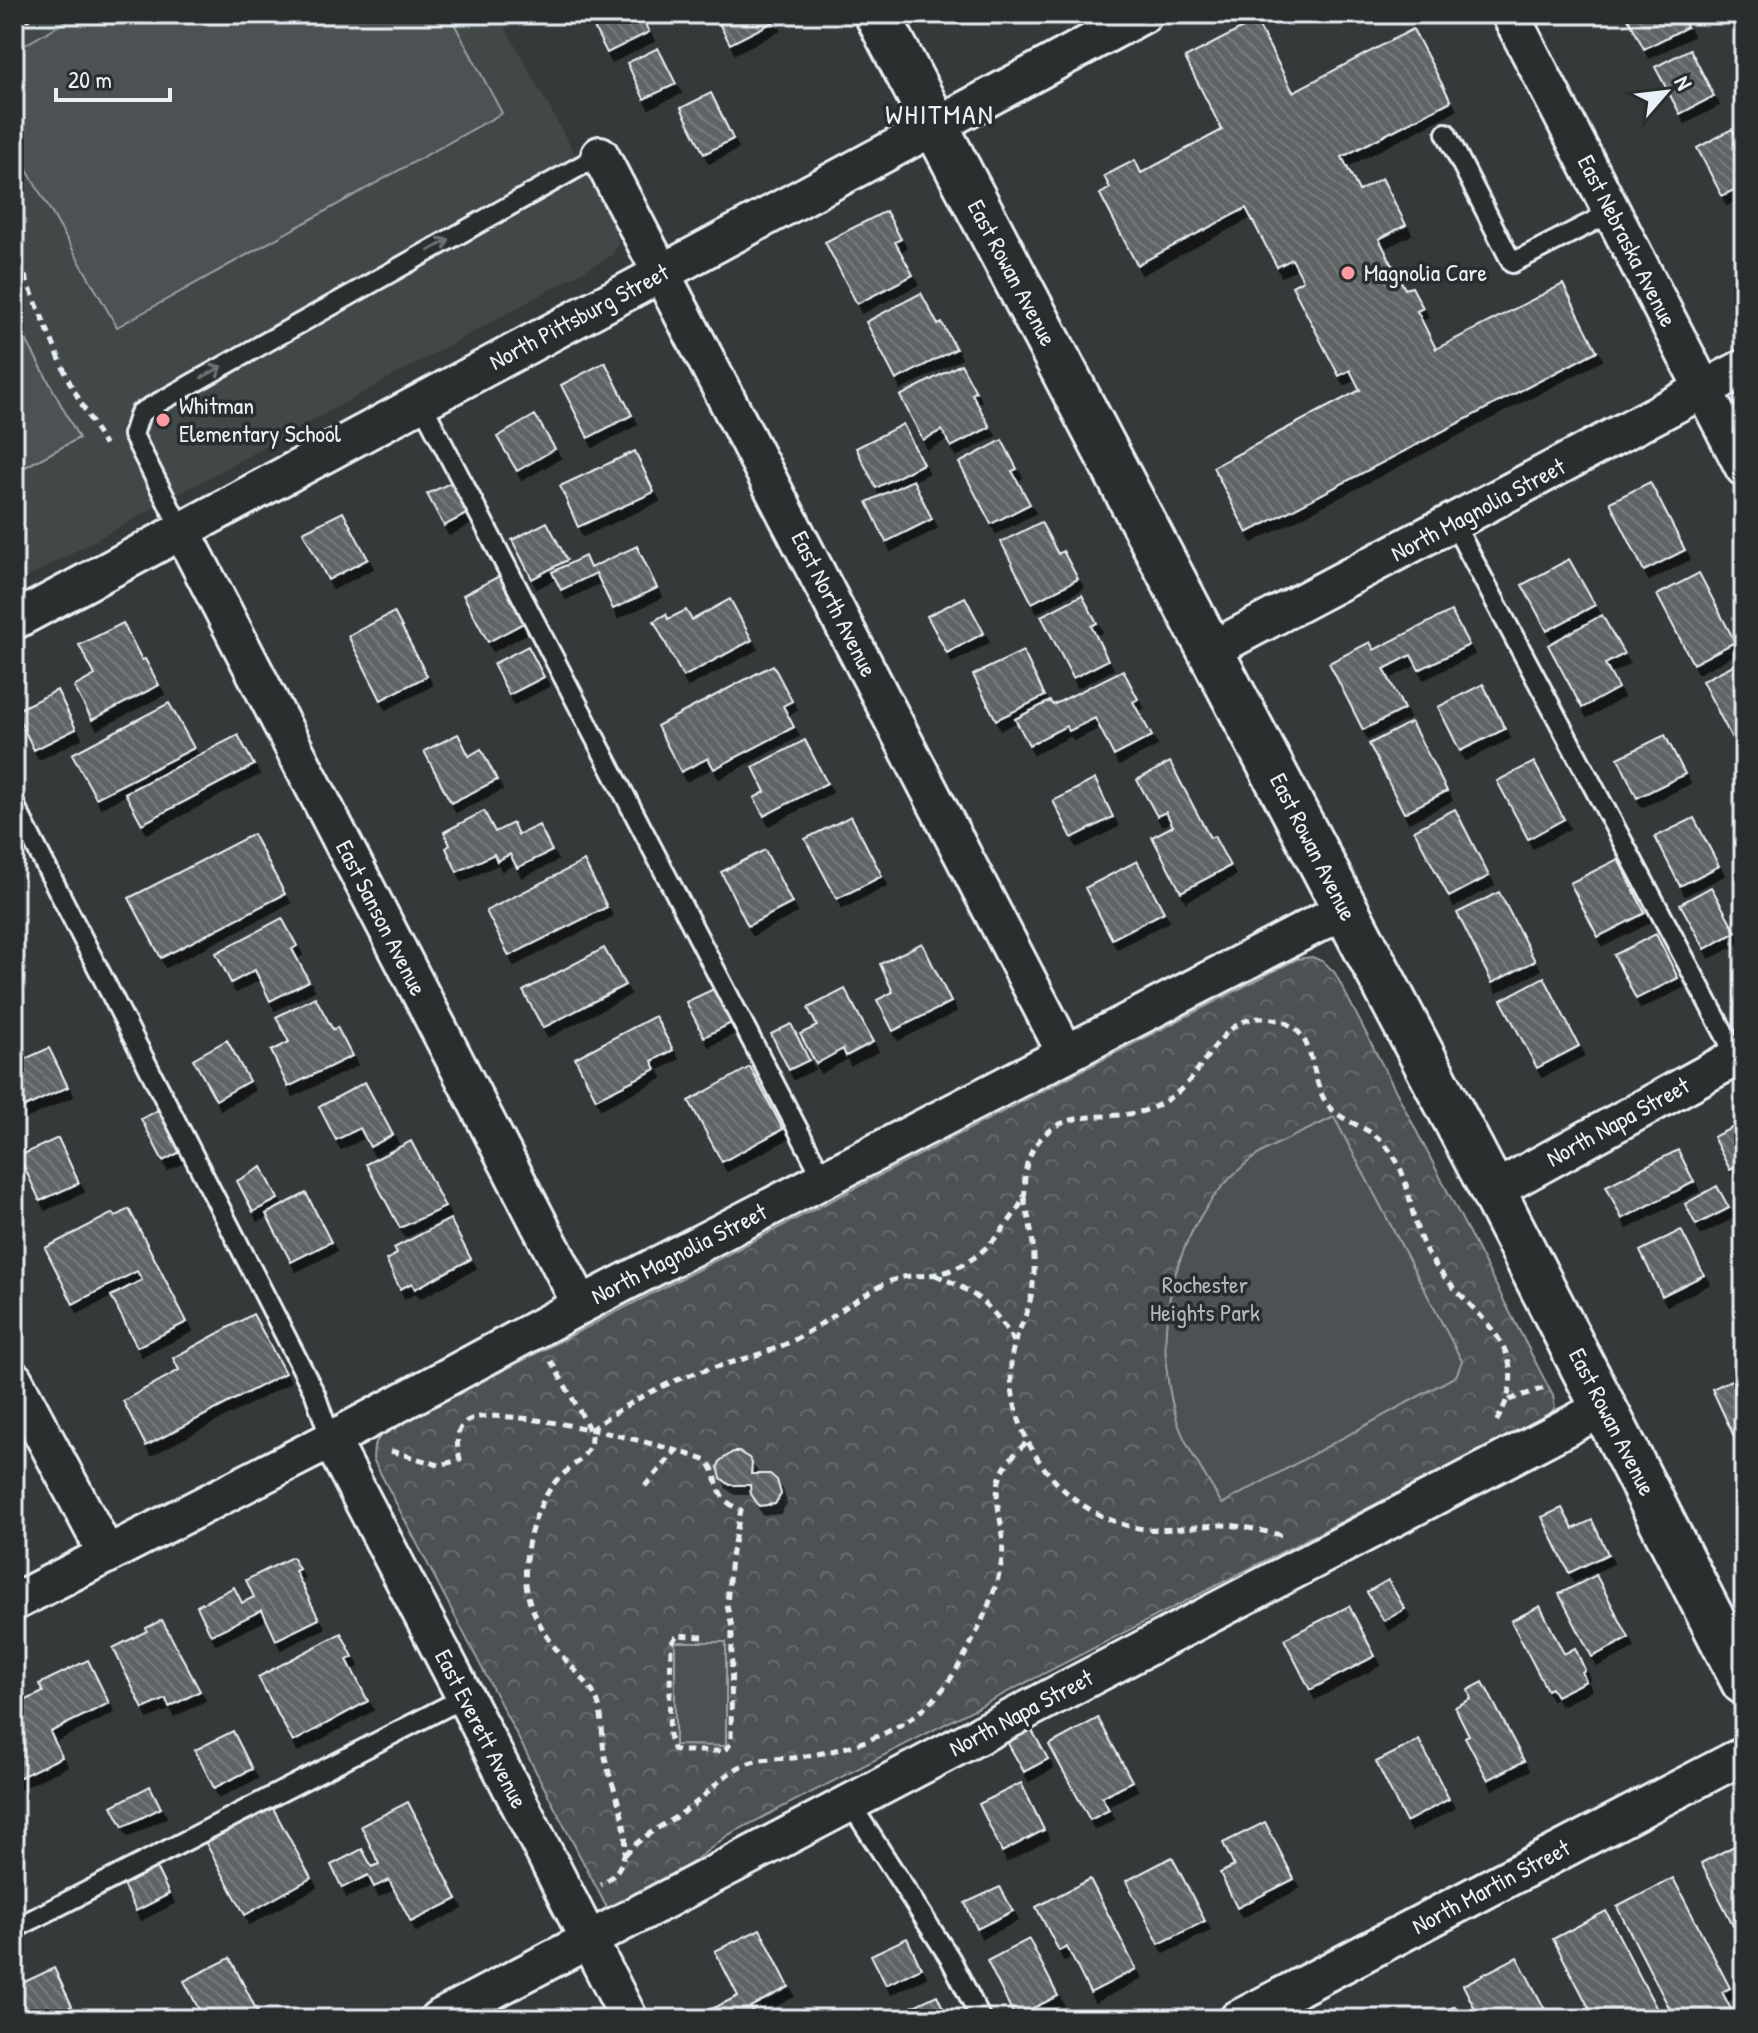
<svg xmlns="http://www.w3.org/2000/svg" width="1758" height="2033" viewBox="0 0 1758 2033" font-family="'Patrick Hand',sans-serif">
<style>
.built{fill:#424647}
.park{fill:url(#park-crowns);stroke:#9aa1a5;stroke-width:2}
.pitch{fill:#4d5152;stroke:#9aa1a5;stroke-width:2}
.building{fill:url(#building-back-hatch);stroke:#e8f1f8;stroke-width:2;filter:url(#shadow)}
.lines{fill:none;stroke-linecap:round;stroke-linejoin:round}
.lane-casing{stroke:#e8f1f8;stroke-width:24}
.street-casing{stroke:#e8f1f8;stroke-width:42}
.secondary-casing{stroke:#e8f1f8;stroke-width:50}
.path{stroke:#e8f1f8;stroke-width:5;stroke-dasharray:8 6;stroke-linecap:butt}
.lane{stroke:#2a2d2e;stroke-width:18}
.street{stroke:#2a2d2e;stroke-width:36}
.secondary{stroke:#2a2d2e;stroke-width:44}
.oneway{stroke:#6c7275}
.poi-dot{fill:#ff9aa2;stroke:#2a2d2e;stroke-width:3}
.labels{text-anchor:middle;stroke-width:7;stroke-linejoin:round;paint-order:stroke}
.street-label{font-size:24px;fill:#e8f1f8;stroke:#2a2d2e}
.poi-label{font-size:24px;fill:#e8f1f8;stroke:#2a2d2e;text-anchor:start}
.park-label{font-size:24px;fill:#b2b9be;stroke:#2a2d2e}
.quarter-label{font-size:28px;letter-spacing:2px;fill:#e8f1f8;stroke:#2a2d2e}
</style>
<defs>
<pattern id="park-crowns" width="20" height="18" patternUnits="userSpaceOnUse" patternTransform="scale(2)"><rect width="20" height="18" fill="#4d5152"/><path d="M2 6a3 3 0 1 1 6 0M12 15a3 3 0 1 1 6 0" fill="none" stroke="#676a6c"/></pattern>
<pattern id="building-back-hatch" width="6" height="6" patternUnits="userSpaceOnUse" patternTransform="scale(2)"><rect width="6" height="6" fill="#5f6365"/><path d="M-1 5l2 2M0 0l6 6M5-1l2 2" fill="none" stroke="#767a7c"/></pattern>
<filter id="shadow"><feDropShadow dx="5" dy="9" stdDeviation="0" flood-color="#0009"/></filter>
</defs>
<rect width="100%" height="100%" fill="#35393a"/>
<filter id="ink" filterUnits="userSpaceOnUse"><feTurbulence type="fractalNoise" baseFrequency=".0125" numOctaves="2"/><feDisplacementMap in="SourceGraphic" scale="16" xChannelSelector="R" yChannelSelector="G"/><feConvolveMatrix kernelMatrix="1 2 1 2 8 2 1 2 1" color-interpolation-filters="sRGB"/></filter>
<g filter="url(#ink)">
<path class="built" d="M14 14H498L616 229 618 243 616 249 611 256 14 585Z"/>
<path class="park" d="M1312 957 1324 962 1335 973 1553 1396 1555 1407 1550 1415 728 1835 668 1881 611 1910 606 1906 373 1459 374 1446 381 1434 1297 959Z"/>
<path class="pitch" d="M79 14H449L502 113 117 327 14 147V51Z
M14 317 79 438 14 473Z
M1334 1117 1462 1361 1456 1376 1222 1504C1207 1478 1184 1445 1176 1417 1149 1329 1174 1221 1248 1162 1269 1145 1309 1130 1334 1117Z
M675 1642H726V1746L675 1745Z"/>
<path class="building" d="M603 14H640L649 32 607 53 590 20Z
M714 14H771L775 21 730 44Z
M1626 14H1681L1687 27 1644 49Z
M1256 21 1293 92 1413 29 1451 101 1342 157 1359 191 1382 178 1406 225 1379 239 1405 289 1412 287 1423 308 1417 311 1436 349 1563 284 1597 351 1247 533 1213 467 1360 390 1350 370 1339 376 1292 286 1303 280 1292 259 1277 267 1246 208 1137 265 1100 194 1110 188 1104 176 1135 160 1141 173 1222 130 1185 58Z
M658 48 676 84 644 99 627 63Z
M1690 49 1714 96 1680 114 1655 67Z
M711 93 733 139 704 154 681 108Z
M1732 129 1744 153V185L1722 196 1697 148Z
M886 211 901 239 895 242 913 275 857 304 825 242Z
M921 293 938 325 942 323 956 349 896 380 866 322Z
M605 362 632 415 588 438 561 385Z
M961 364 976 392 972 394 990 427 951 447 942 430 923 440 900 396Z
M535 415 555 449 517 471 497 437Z
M903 424 923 464 876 488 856 448Z
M1002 440 1017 469 1012 471 1030 504 991 524 959 463Z
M635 451 654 492 578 527 560 486Z
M913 480 932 519 886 542 867 502Z
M454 481 470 512 444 526 427 494Z
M1650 482 1685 550 1644 571 1610 502Z
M343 512 368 559 328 580 303 532Z
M547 522 567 560 532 579 512 540Z
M1041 522 1058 554 1063 551 1078 579 1032 603 1001 542Z
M637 546 657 588 613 609 596 573 561 590 552 572 585 556 590 568Z
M1569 559 1595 605 1547 631 1522 585Z
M505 573 529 620 488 642 463 595Z
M1699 573 1735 642 1693 664 1657 595Z
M1082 595 1097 623 1091 626 1108 660 1073 678 1041 616Z
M965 597 984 633 947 653 927 616Z
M730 599 752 640 683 677 654 621 666 614 668 619 686 610 692 620Z
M1451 611 1469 645 1419 670 1411 655 1384 669 1404 709 1363 730 1329 663 1370 642 1374 650Z
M394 612 427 676 381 700 348 636Z
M1602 615 1624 654 1605 664 1618 688 1582 708 1548 645Z
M123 623 142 660 145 659 159 685 92 720 74 687 95 675 79 645Z
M528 646 544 677 509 695 493 664Z
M1023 651 1045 696 996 720 973 675Z
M1743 660 1744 745 1737 748 1702 681Z
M773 665 792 701 783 706 794 727 714 769 708 758 681 772 657 726Z
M1123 670 1138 699 1133 702 1152 736 1114 756 1095 718 1069 731 1066 726 1029 745 1015 719 1050 701 1053 705Z
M1483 684 1505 729 1460 751 1438 707Z
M57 690 76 729 34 750 15 711Z
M169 703 194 748 96 798 72 754Z
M1411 722 1447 791 1404 813 1369 744Z
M458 734 469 756 481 749 497 780 451 803 424 751Z
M238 735 254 765 142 824 125 793Z
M1665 735 1685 774 1637 798 1618 758Z
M805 740 827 783 764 816 754 798 765 792 753 767Z
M1170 762 1210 838 1214 836 1230 866 1181 892 1152 837 1173 826 1166 812 1157 816 1137 780Z
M1534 762 1564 819 1528 839 1497 781Z
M1095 779 1113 817 1072 838 1053 801Z
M1455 809 1489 876 1449 897 1414 830Z
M14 811 28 840 14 847Z
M484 811 495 832 513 823 518 835 539 825 552 851 517 868 510 854 497 861 494 854 457 872 446 848 450 845 444 832Z
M851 816 882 876 837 899 805 839Z
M1694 818 1719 866 1680 886 1655 837Z
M253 834 285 894 161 958 129 898Z
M765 850 792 903 748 926 721 872Z
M1618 859 1645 913 1598 937 1570 883Z
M584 861 607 907 509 956 486 911Z
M1137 861 1164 912 1112 939 1085 888Z
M1711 887 1736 932 1705 949 1680 904Z
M1499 892 1535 961 1492 983 1457 913Z
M282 918 297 946 292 949 309 981 270 1001 255 970 231 983 216 953Z
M1656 934 1678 978 1636 999 1614 955Z
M922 943 951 1002 893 1031 877 1000 893 992 880 964Z
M604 948 625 985 543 1028 523 991Z
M1544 977 1579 1046 1537 1068 1501 1000Z
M720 986 737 1020 704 1037 686 1002Z
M845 989 873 1042 846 1056 843 1049 816 1064 800 1034 817 1026 808 1008Z
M315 997 333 1030 337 1027 352 1056 288 1087 271 1051 289 1042 276 1017Z
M655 1016 673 1050 652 1061 656 1069 596 1099 575 1058Z
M791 1024 809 1060 789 1070 771 1034Z
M227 1040 249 1081 216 1100 193 1059Z
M49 1048 68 1087 14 1112V1064Z
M750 1067 783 1129 722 1162 689 1101Z
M365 1082 393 1135 370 1147 360 1128 336 1140 319 1107Z
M162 1108 184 1150 163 1161 141 1119Z
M1744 1122V1163L1730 1170 1713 1137Z
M58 1138 79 1183 40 1201 19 1156Z
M411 1141 445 1207 400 1228 366 1164Z
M1678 1150 1694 1182 1622 1219 1606 1186Z
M262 1167 278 1199 253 1212 237 1181Z
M1717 1186 1729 1208 1696 1225 1685 1204Z
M306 1193 331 1242 291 1262 266 1214Z
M129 1209 187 1322 137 1347 111 1296 142 1280 137 1271 73 1304 45 1248 113 1213 115 1217Z
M450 1219 471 1259 415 1289 412 1283 400 1289 386 1260 397 1254 394 1248Z
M1681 1230 1704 1275 1662 1296 1640 1251Z
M253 1314 285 1373 146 1446 123 1401 179 1370 173 1358Z
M1744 1374V1440L1737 1443 1712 1389Z
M733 1452H739L749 1458 752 1463 751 1474H770L777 1480 781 1494 775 1504 759 1506 751 1494 750 1485H730L721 1478 718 1467 720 1461Z
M1562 1508 1573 1529 1592 1520 1608 1554 1569 1573 1542 1517Z
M292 1557 299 1569 295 1571 319 1619 276 1640 262 1610 211 1635 197 1606 234 1587 242 1603 254 1597 246 1580Z
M1596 1575 1629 1638 1592 1657 1559 1594Z
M1388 1580 1405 1609 1384 1621 1367 1592Z
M1349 1606 1375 1656 1310 1690 1284 1639Z
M1540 1606 1564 1654 1575 1648 1585 1670 1582 1672 1586 1681 1556 1696 1551 1688 1547 1690 1511 1621Z
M162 1620 200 1691 169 1707 166 1699 143 1709 113 1648 147 1631 146 1628Z
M341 1633 353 1657 347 1660 368 1701 293 1742 258 1677Z
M88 1660 109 1703 50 1732 62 1757 14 1780V1706L43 1692 39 1684Z
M1483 1682 1524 1761 1488 1780 1465 1737 1469 1735 1455 1707 1471 1699 1468 1690Z
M1098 1718 1132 1781 1102 1797 1109 1810 1090 1820 1049 1745Z
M1030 1727 1048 1759 1024 1772 1006 1740Z
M233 1731 252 1769 214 1788 195 1750Z
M1419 1740 1449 1799 1406 1822 1376 1762Z
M1021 1783 1044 1830 1002 1852 979 1804Z
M150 1786 161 1808 123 1827 112 1806Z
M269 1801 311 1878 245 1915 203 1838Z
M408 1802 457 1899 411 1922 389 1880 374 1887 368 1875 342 1888 331 1865 362 1849 372 1867 379 1864 361 1826Z
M1265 1822 1294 1879 1237 1908 1220 1873 1234 1866 1223 1843Z
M1744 1841V1946L1701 1863Z
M1172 1857 1205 1921 1159 1944 1126 1881Z
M154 1863 169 1894 136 1911 120 1879Z
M1673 1878 1730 1988 1722 1992 1736 2019H1675L1617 1907Z
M1090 1879 1136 1969 1090 1993 1067 1947 1059 1951 1036 1907Z
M1000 1887 1013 1911 977 1929 965 1903Z
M1606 1911 1662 2019H1595L1553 1939Z
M760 1929 789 1987 750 2007 756 2019H709L706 2012 738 1996 715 1951Z
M907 1938 921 1968 886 1985 871 1955Z
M1029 1939 1058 1996 1015 2017 987 1961Z
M1517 1957 1550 2019H1480L1463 1985Z
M230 1958 259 2015 252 2019H204L184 1981Z
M54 1968 72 2006 46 2019H14V1987Z
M937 1995 948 2019H900L897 2014Z
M1455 2006 1462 2019H1429Z"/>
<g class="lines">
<g class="lane-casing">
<path id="lane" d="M1446 133 1512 263 1612 212
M421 402 824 1180
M1454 524 1739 1061
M182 531 133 435 140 413 600 155
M14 804 315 1394 331 1440
M850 1803 951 1960 981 2019
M14 1929 465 1697"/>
</g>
<g class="street-casing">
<path id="street" d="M1510 14 1744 468
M600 155 1066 1054
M182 531 581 1305
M14 621 1144 14
M1211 650 1744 368
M1493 1191 1744 1053
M14 1380 107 1555
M331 1440 465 1697 629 2019
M14 1602 331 1440 581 1305 1346 909
M438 2019 1605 1407
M1238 2019 1744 1755"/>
</g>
<g class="secondary-casing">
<path id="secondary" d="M877 14 1493 1191 1744 1682"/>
</g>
<path class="path" d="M14 27 36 14
M14 250 68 379 104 445
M1024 1198C1033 1234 1039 1268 1029 1305 1023 1325 1012 1342 1011 1363 1008 1432 1052 1500 1119 1523 1154 1536 1186 1526 1221 1525 1241 1525 1261 1531 1281 1535
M935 1275C975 1291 993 1306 1015 1343
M551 1361C558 1374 590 1426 591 1436 592 1457 567 1468 555 1482 531 1513 518 1566 530 1603 537 1621 549 1641 561 1655 574 1670 591 1684 598 1703 604 1720 601 1740 605 1757 613 1797 649 1857 601 1885
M1509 1400 1544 1388
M590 1430C621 1407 654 1388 690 1375 724 1363 760 1357 792 1341 826 1324 864 1290 896 1279 910 1274 923 1277 936 1274 956 1271 974 1259 989 1245 998 1236 1021 1208 1024 1196 1026 1190 1024 1182 1025 1176 1026 1160 1033 1146 1044 1135 1068 1111 1105 1119 1134 1113 1148 1111 1160 1105 1171 1097 1205 1076 1218 1015 1265 1018 1321 1022 1306 1074 1327 1104 1339 1120 1362 1125 1377 1137 1410 1166 1406 1198 1419 1234 1443 1307 1549 1334 1496 1422
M391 1451 439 1465 460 1460C457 1447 454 1430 467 1421 496 1402 672 1446 707 1461 723 1480 710 1497 741 1510L731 1557 727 1605 732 1627 731 1743 725 1751H680L673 1749 669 1735 671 1644 677 1635 703 1637
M645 1486 676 1451
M625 1855C645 1831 675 1821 698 1801 714 1787 726 1772 746 1764 763 1757 782 1760 800 1757 851 1749 901 1734 937 1696 961 1671 995 1599 1001 1565 1011 1510 973 1490 1027 1442"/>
<use href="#lane" class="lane"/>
<use href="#street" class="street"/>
<use href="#secondary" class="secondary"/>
</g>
<defs><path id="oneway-shaft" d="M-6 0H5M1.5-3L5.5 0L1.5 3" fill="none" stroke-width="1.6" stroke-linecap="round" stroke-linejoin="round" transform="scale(2)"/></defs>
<g class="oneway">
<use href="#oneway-shaft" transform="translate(439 245) rotate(-29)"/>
<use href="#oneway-shaft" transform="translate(212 372) rotate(-29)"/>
</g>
</g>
<g class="poi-dot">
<circle cx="1348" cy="273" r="8"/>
<circle cx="163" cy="420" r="8"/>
</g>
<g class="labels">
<g class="street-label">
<text transform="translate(1627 241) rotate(63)" y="8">East Nebraska Avenue</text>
<text transform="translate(1012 273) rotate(62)" y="8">East Rowan Avenue</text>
<text transform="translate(579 317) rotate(-28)" y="8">North Pittsburg Street</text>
<text transform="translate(1478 510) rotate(-28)" y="8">North Magnolia Street</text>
<text transform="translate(834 604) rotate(63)" y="8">East North Avenue</text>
<text transform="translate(1313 847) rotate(63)" y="8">East Rowan Avenue</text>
<text transform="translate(381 918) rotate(63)" y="8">East Sanson Avenue</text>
<text transform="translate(1618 1122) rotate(-29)" y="8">North Napa Street</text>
<text transform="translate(679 1254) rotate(-27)" y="8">North Magnolia Street</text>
<text transform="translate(1612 1422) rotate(63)" y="8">East Rowan Avenue</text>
<text transform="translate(1021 1713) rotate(-28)" y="8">North Napa Street</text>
<text transform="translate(481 1729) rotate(63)" y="8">East Everett Avenue</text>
<text transform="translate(1491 1887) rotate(-28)" y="8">North Martin Street</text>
</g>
<g class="poi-label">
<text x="1364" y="281">Magnolia Care</text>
<text x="179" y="414">Whitman<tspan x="179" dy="28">Elementary School</tspan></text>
</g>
<g class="park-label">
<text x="1205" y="1293">Rochester<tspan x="1205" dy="28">Heights Park</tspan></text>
</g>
<g class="quarter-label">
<text x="940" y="124">WHITMAN</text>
</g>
</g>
<rect width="1758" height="2033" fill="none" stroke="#2a2d2e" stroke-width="48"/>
<rect x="24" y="24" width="1710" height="1985" fill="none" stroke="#e8f1f8" stroke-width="3" filter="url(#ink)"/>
<g transform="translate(1666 92) rotate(62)" stroke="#2a2d2e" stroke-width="6" paint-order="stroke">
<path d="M0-6L14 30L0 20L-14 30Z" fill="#e8f1f8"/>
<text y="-12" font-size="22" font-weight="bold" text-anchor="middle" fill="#e8f1f8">N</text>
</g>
<path d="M56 88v12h114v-12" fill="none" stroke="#e8f1f8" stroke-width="4"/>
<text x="68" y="88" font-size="24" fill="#e8f1f8" stroke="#2a2d2e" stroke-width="6" paint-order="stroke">20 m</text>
</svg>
